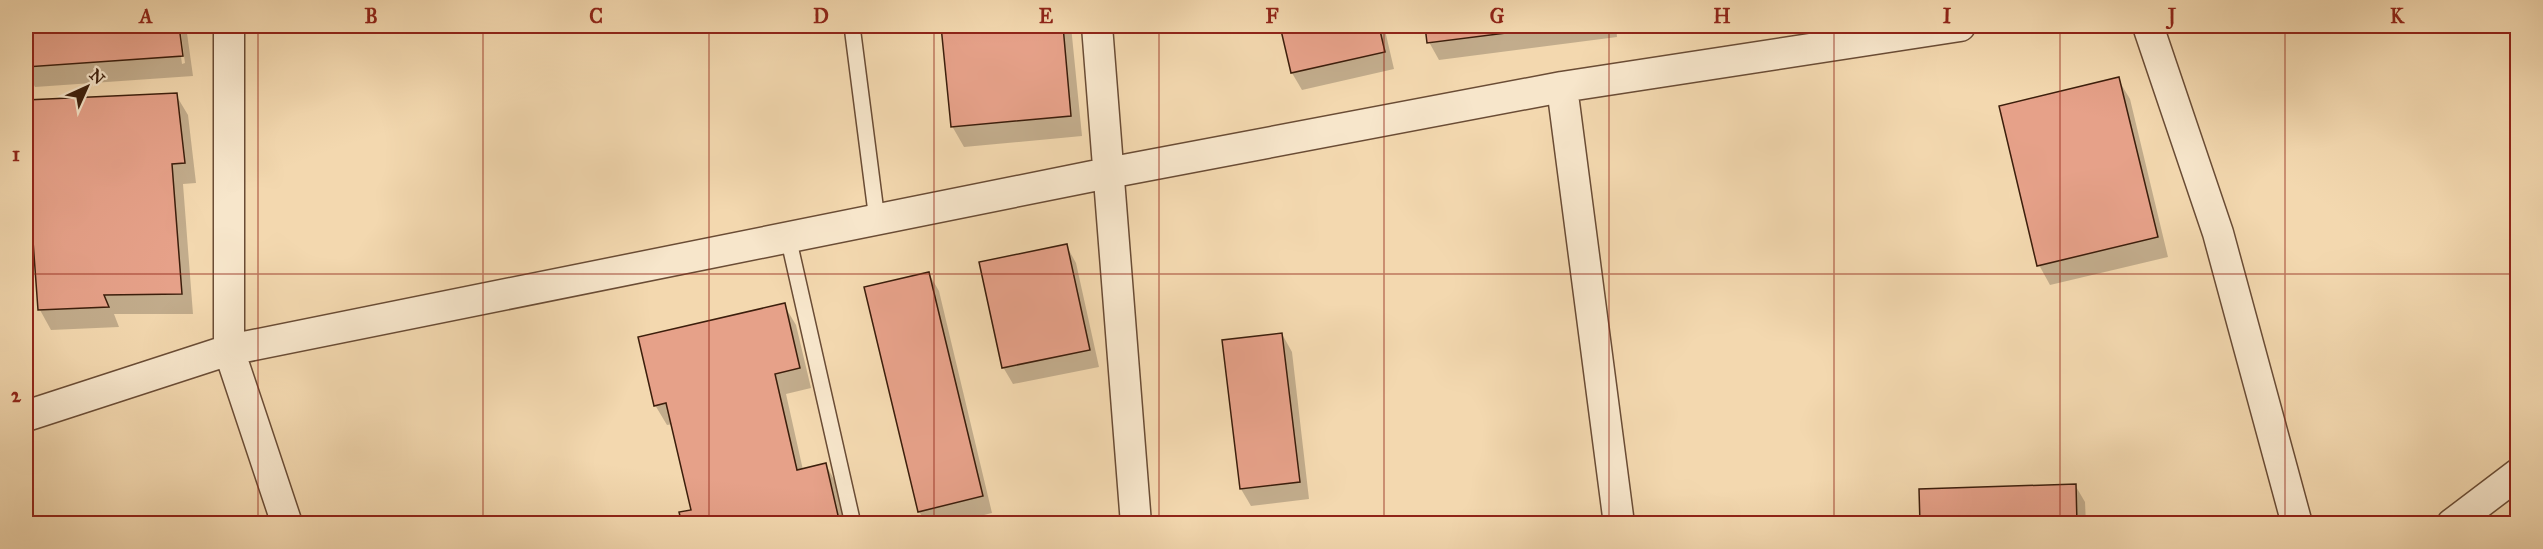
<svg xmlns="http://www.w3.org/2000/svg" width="2543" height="549" viewBox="0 0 2543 549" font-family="'IM FELL Great Primer',serif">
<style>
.shadow{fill:#0003}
.building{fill:#e6a189;stroke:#3c1e0c;stroke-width:1.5}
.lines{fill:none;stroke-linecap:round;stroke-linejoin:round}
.lane-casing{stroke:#6a4c35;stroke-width:18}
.street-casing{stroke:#6a4c35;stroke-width:33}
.lane{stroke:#f7e6cb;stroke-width:15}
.street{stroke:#f7e6cb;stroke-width:30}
.grid{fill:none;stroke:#8f2418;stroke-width:1.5;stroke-opacity:0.55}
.neatline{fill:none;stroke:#8f2418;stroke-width:2}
.grid-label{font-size:20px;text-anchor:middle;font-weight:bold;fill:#8f2418}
</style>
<rect width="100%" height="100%" fill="#f3d8af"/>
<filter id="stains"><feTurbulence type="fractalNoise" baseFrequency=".00333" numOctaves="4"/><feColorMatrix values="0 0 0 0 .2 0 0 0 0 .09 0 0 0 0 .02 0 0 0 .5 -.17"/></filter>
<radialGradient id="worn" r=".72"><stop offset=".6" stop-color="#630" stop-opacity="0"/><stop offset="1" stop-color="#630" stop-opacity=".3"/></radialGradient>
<path class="shadow" d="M26 26H177L182 64 185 63 180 26H186L193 76 35 87 26 71Z
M942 26H1071L1082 136 964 147 952 126Z
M1281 26H1384L1394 69 1302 90 1292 73Z
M1426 26H1616L1617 37 1439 60 1429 42Z
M2118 79 2130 99 2168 257 2050 285 2039 265Z
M176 95 188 115 196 183 183 184 193 314H114L119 327 51 330 40 310 26 102Z
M1066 245 1076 263 1099 367 1013 384 1003 367Z
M929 274 939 291 992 513 949 524H926L919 511Z
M784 305 796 325 811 388 786 394 803 470 826 465 837 485 846 524H684L693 511 673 424 667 425 655 405Z
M1282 334 1292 352 1309 499 1251 506 1241 489Z
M2075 485 2085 502 2086 524H1922Z"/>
<path class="building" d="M26 26H179L183 56 26 67Z
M941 26H1063L1071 116 951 127Z
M1280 26H1379L1385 52 1291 73Z
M1425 26H1561L1427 43Z
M2119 77 2158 237 2037 266 1999 106Z
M177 93 185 163 172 164 182 294 104 295 109 307 38 310 26 144V100Z
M1067 244 1090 350 1002 368 979 262Z
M929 272 983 496 918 512 864 287Z
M785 303 800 368 775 374 797 470 826 463 840 524H682L679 512 691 510 666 403 654 406 638 337Z
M1282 333 1300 482 1240 489 1222 340Z
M2076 484 2077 524H1920L1919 489Z
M130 518 132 524H87Z"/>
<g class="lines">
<g class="lane-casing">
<path id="lane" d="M852 26 877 220
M788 237 853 524"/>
</g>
<g class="street-casing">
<path id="street" d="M229 26V350L287 524
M1097 26 1136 524
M2148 26 2218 233 2297 524
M1562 87 1619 524
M26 416 229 350 1108 173 1562 87 1960 26
M2452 524 2518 474"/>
</g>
<use href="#lane" class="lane"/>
<use href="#street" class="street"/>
</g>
<path class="grid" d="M258 26V524M483 26V524M709 26V524M934 26V524M1159 26V524M1384 26V524M1609 26V524M1834 26V524M2060 26V524M2285 26V524M26 274H2518"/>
<rect width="2543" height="549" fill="none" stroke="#f3d8af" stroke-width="66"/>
<g transform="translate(87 87) rotate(45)" stroke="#f7e6cb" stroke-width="4.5" paint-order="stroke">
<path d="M0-4.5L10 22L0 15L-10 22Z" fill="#3c1e0c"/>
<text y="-9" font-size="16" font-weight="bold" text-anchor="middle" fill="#3c1e0c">N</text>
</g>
<rect x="33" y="33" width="2477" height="483" class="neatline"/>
<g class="grid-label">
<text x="146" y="23">A</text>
<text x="371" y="23">B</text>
<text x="596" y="23">C</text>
<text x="821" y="23">D</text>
<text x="1046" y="23">E</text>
<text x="1272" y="23">F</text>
<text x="1497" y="23">G</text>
<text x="1722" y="23">H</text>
<text x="1947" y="23">I</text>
<text x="2172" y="23">J</text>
<text x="2397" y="23">K</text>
<text x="16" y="161">1</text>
<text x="16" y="402">2</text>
</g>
<rect width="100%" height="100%" filter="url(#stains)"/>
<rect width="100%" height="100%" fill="url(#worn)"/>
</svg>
